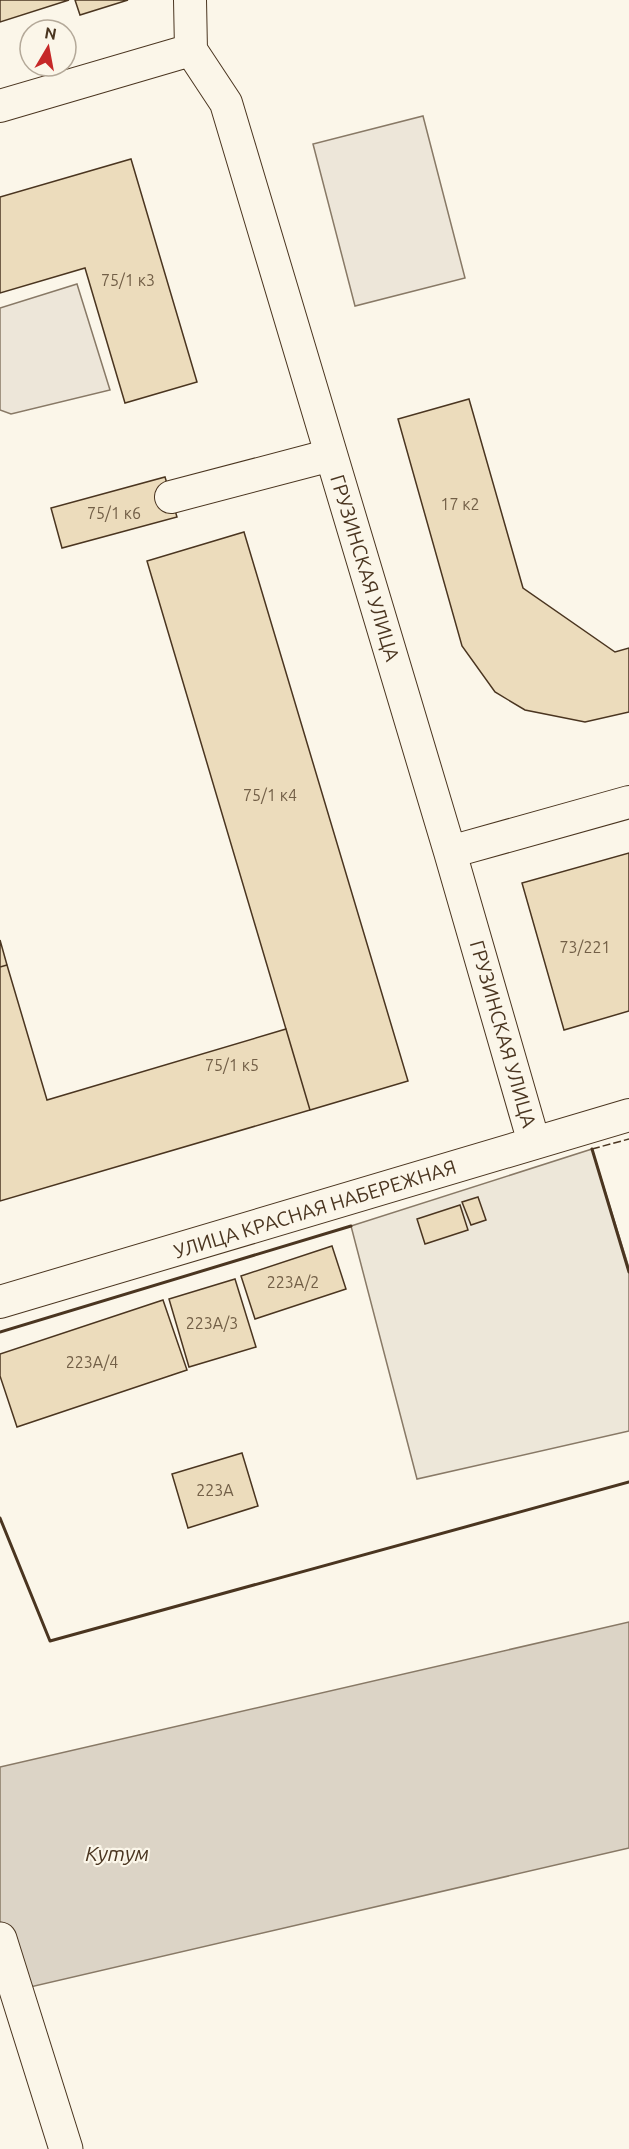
<svg xmlns="http://www.w3.org/2000/svg" width="629" height="2149" viewBox="0 0 629 2149" font-family="Ubuntu,sans-serif">
<style>
.green{fill:#ede6d9;stroke:#887966;stroke-width:1.5}
.parking{fill:#ede7d9;stroke:#887966;stroke-width:1.5}
.water{fill:#dcd4c6;stroke:#887966;stroke-width:1.5}
.building{fill:#ecdcbc;stroke:#4a3520;stroke-width:1.5}
.lines{fill:none;stroke-linecap:round;stroke-linejoin:round}
.street-casing{stroke:#4a3520;stroke-width:34}
.secondary-casing{stroke:#4a3520;stroke-width:35}
.street{stroke:#fbf6e9;stroke-width:32}
.secondary{stroke:#fbf6e9;stroke-width:33}
.fence{stroke:#4a3520;stroke-width:1.5;stroke-dasharray:8 3;stroke-linecap:butt}
.wall{stroke:#4a3520;stroke-width:3}
.labels{text-anchor:middle;stroke-width:4.5;stroke-linejoin:round;paint-order:stroke}
.number-label{font-size:16px;fill:#725f47}
.street-label{font-size:20px;fill:#4a3520;stroke:#fbf6e9}
.water-label{font-size:21px;font-style:italic;fill:#4a3520;stroke:#fbf6e9}
</style>
<rect width="100%" height="100%" fill="#fbf6e9"/>
<path class="green" d="M423 116 465 278 355 306 313 144Z
M77 284 110 390 11 414 0 410V308Z"/>
<path class="parking" d="M592 1149 629 1268V1431L417 1479 351 1226Z"/>
<path class="water" d="M629 1622V1848L0 1994V1767Z"/>
<path class="building" d="M0 0H69L0 22Z
M75 0H128L80 15Z
M131 159 197 382 125 403 85 268 0 293V197Z
M469 399 523 588 615 652 629 648V712L585 722 525 710 495 692 462 646 398 419Z
M165 477 177 517 62 548 51 508Z
M244 532 408 1081 310 1110 147 561Z
M629 853V1011L564 1030 522 883Z
M0 940 7 965 0 967Z
M7 965 47 1100 286 1029 310 1110 0 1201V967Z
M478 1197 486 1220 471 1225 462 1202Z
M460 1205 468 1230 425 1244 417 1219Z
M332 1246 346 1289 255 1319 241 1276Z
M235 1279 256 1347 189 1367 169 1299Z
M163 1300 187 1370 17 1427 0 1376V1354Z
M242 1453 258 1506 188 1528 172 1474Z"/>
<g class="lines">
<g class="street-casing">
<path id="street" d="M190 0 191 50 226 103 450 852 534 1143
M0 106 191 50
M171 497 331 455
M450 852 629 802
M0 1302 629 1115"/>
</g>
<g class="secondary-casing">
<path id="secondary" d="M0 1939 66 2149"/>
</g>
<use href="#street" class="street"/>
<use href="#secondary" class="secondary"/>
<path class="fence" d="M592 1149 629 1139"/>
<path class="wall" d="M592 1149 629 1272
M0 1332 351 1226
M0 1518 50 1641 629 1482"/>
</g>
<g class="labels">
<g class="number-label">
<text x="128" y="286">75/1 к3</text>
<text x="460" y="510">17 к2</text>
<text x="114" y="519">75/1 к6</text>
<text x="270" y="801">75/1 к4</text>
<text x="585" y="953">73/221</text>
<text x="232" y="1071">75/1 к5</text>
<text x="293" y="1288">223А/2</text>
<text x="212" y="1329">223А/3</text>
<text x="92" y="1368">223А/4</text>
<text x="215" y="1496">223А</text>
</g>
<g class="street-label">
<text transform="translate(365 568) rotate(73)" y="7">ГРУЗИНСКАЯ УЛИЦА</text>
<text transform="translate(503 1034) rotate(74)" y="7">ГРУЗИНСКАЯ УЛИЦА</text>
<text transform="translate(315 1209) rotate(-17)" y="7">УЛИЦА КРАСНАЯ НАБЕРЕЖНАЯ</text>
</g>
<g class="water-label">
<text x="117" y="1861">Кутум</text>
</g>
</g>
<g transform="translate(48 48) rotate(10)"><circle r="28" fill="#fbf6e9" stroke="#b4a999" stroke-width="1.5"/>
<path d="M0-4.5L10 22L0 15L-10 22Z" fill="#c62828"/>
<text y="-9" font-size="16" font-weight="bold" text-anchor="middle" fill="#4a3520">N</text>
</g>
</svg>
